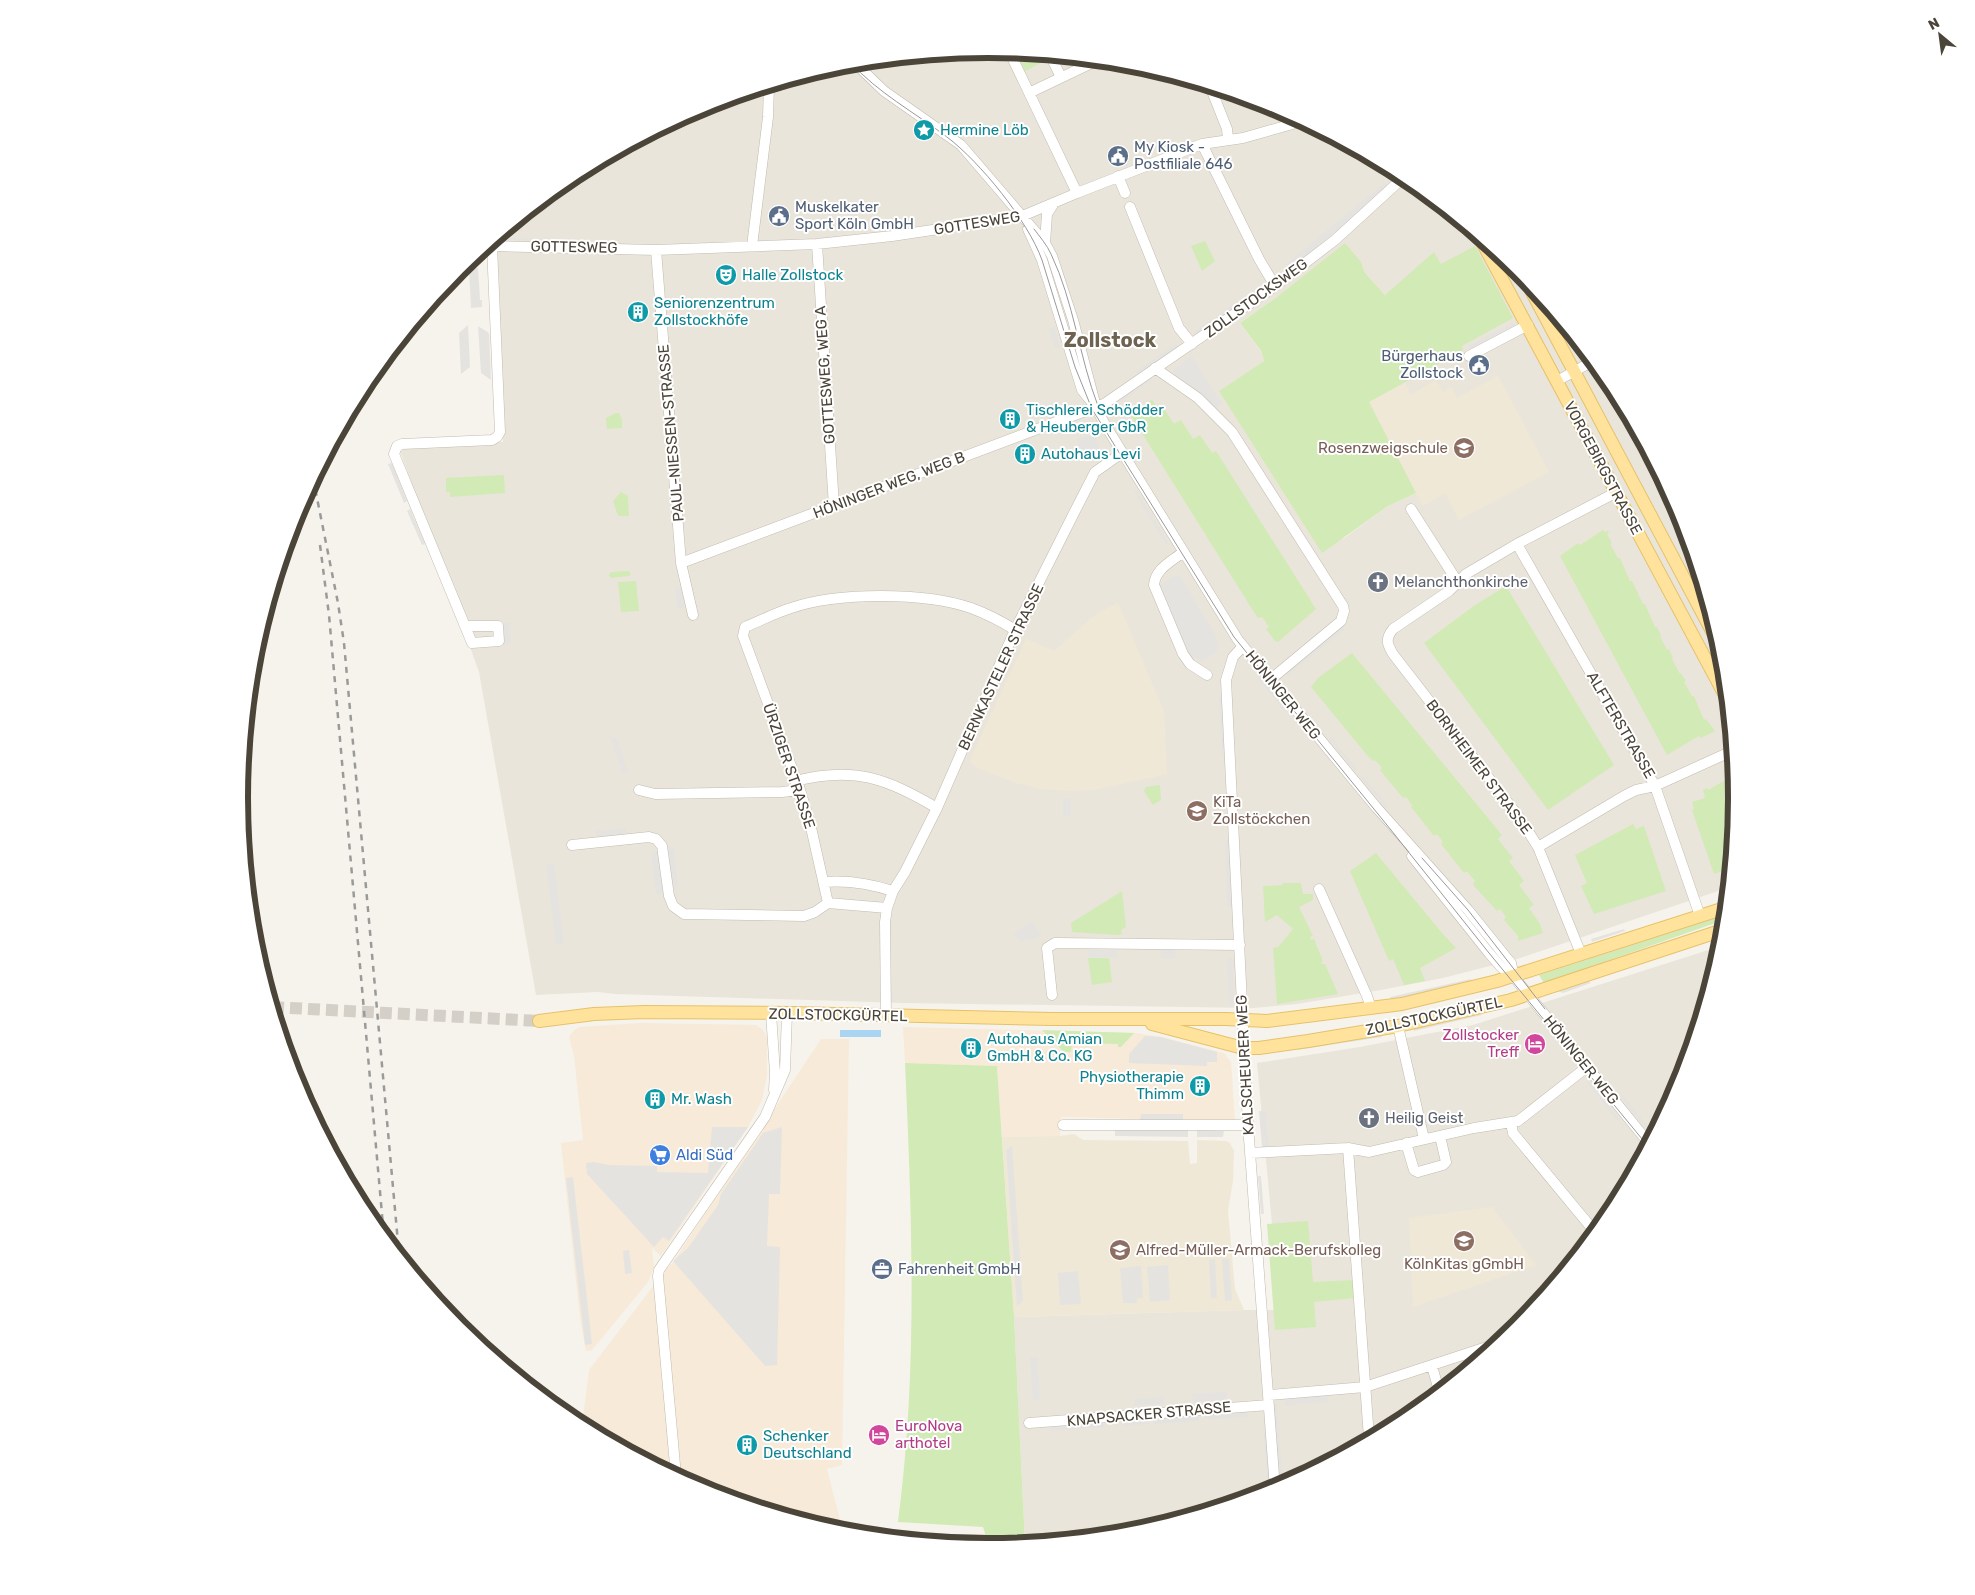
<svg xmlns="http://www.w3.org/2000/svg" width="1975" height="1595" viewBox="0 0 1975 1595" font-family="Rubik,sans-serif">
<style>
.residential{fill:#eae5da;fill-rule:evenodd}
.commercial{fill:#f7ead8}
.education{fill:#efe8d6}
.green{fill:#d2eab5}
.parking{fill:#e5e3e0}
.water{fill:#a9d4f2}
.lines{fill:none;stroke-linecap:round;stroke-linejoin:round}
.major-tunnel{stroke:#d4d0c8;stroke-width:12;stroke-dasharray:12 6;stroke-linecap:butt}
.minor-casing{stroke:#c2bbae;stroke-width:11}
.major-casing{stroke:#e6c16a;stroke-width:14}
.minor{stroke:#fff;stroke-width:10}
.major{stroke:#ffe39c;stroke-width:12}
.tram{stroke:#9a9a9a;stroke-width:1}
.rail{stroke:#9a9a9a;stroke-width:2.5;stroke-dasharray:6 6;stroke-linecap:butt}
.labels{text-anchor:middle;stroke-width:4;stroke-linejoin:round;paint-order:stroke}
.culture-label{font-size:15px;fill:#0d838f;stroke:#fff;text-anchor:start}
.service-label{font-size:15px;fill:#4e5e75;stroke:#fff;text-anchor:start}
.street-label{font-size:15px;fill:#4b4439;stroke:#fff}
.education-label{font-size:15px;fill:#785e54;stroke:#fff;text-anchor:start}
.worship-label{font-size:15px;fill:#5b616d;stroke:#fff;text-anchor:start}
.hotel-label{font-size:15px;fill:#b23c85;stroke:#fff;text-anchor:end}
.shop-label{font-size:15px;fill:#366cbe;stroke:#fff;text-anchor:start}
.district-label{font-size:20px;font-weight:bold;fill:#6e6250;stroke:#fff}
.rim{fill:none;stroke:#4b4439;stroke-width:6}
</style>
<rect width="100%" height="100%" fill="#f6f3ec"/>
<path class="residential" d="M988 49 1134 63 1274 106 1404 175 1517 268 1610 382 1679 511 1722 652 1736 798 1727 888 1517 959 1443 978 1381 990 1297 1004 1254 1008 904 1003 615 994 598 992 536 995 479 672 399 448 503 442 495 238 572 175 701 106 842 63ZM1361 262 1365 273 1385 295 1368 402 1416 493 1388 506 1343 539 1220 391 1264 361 1261 352 1240 323 1277 297Z
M1721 946 1679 1084 1610 1214 1517 1327 1403 1420 1274 1489 1133 1532 1025 1543 1014 1317 1244 1310H1280L1257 1063 1360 1047 1473 1025Z"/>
<path class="commercial" d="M640 1023 756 1025 763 1030 767 1037V1075L762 1100 748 1127 661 1256 652 1248 654 1267 648 1282 592 1350 586 1351 580 1318 561 1143 583 1140 574 1056 569 1037 574 1030 580 1027Z
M903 1027 1136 1033 1161 1037 1224 1053 1231 1062 1235 1121 1061 1117 1060 1136 1002 1137 997 1066 905 1063Z
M821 1039H849L842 1465 827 1469 843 1532 701 1489 582 1425 589 1370 664 1272 673 1262Z"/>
<path class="education" d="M1498 376 1549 472 1459 520 1445 493 1423 506 1368 402 1405 383 1411 395 1436 380 1443 392 1451 387 1457 398Z
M1118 603 1164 712 1167 774 1094 790 1067 791 1041 789 1016 783 973 766 970 760 1026 639 1054 651 1095 615Z
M1074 1134 1083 1140 1188 1141 1190 1164 1197 1163V1140L1226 1141 1230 1143 1234 1151 1233 1181 1228 1210 1235 1289 1244 1310 1014 1317 1002 1137 1060 1136Z
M1492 1207 1536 1265 1413 1307 1409 1218Z"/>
<path class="green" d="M1015 51 1044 54 1047 60 1025 71Z
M1205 241 1215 261 1202 271 1191 246Z
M1345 243 1361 262 1365 273 1385 295 1434 252 1441 264 1475 246 1513 318 1462 346 1463 350 1369 402 1416 493 1388 506 1322 553 1219 391 1264 361 1261 351 1240 323 1277 297Z
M1152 400 1158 408 1162 406 1174 424 1181 420 1193 439 1200 435 1212 453 1216 451 1316 609 1278 642 1275 641 1266 629 1269 627 1262 617 1258 618 1252 609 1130 414Z
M616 413H619L622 420V428L607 429 606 418Z
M504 475 505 493 450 497V492H446V478Z
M621 492 628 496 629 516H618L613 501Z
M1603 530 1605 532 1608 531 1609 533 1607 534 1612 543 1610 544 1618 558H1620L1630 581H1632L1643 604H1645L1655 627H1657L1661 635 1660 636 1667 650 1669 649 1673 658 1672 659 1680 674 1681 673 1686 681 1684 682 1692 696H1694L1704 720 1706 719 1715 731 1701 738 1699 736 1667 755 1560 556 1578 543 1580 545Z
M629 571 631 574 629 576 611 578 609 575 611 572Z
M636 581 639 611 621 612 618 582Z
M1506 586 1614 765 1548 810 1424 643 1475 605Z
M1352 653 1502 835 1498 839 1513 858 1509 861 1524 881 1519 885 1534 905 1529 908 1540 924 1543 933 1518 941V936L1504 920 1506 917 1500 909 1497 911 1475 887 1473 884 1475 881 1467 871 1464 873 1441 844 1443 842 1437 834 1434 836 1411 807 1412 805 1406 797 1403 798 1380 770 1382 768 1375 760 1373 761 1367 755 1311 687 1318 678Z
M1734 775 1736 798 1729 869 1714 874 1692 810 1694 809 1692 802 1705 798 1703 790 1707 788 1708 790Z
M1160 785 1161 800 1153 805 1144 791 1146 787Z
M1633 824 1636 829 1644 826 1666 891 1594 914 1581 886 1587 883 1575 855Z
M1376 853 1442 933 1456 948 1420 968 1425 981 1404 985 1393 959 1389 961 1350 871Z
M1283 883H1301L1303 894H1313V900L1299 907 1313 936 1310 937 1311 940 1314 939 1323 961 1321 962 1322 964H1325L1338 994 1277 1004 1273 948 1278 947 1293 929 1277 915 1265 922 1263 886 1282 885Z
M1122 891 1126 927 1121 930 1122 933 1120 935 1072 932 1071 923Z
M1725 915 1724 920 1544 983 1539 975Z
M1088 958H1109L1112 982 1092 985Z
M1042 1030 1134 1033 1121 1047H1118V1044L1072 1043 1071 1052H1064Z
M905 1063 997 1066 1014 1317 1025 1543 989 1546 983 1527 898 1522C918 1370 912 1216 905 1063Z
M1308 1221 1313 1282 1354 1280 1355 1298 1314 1302 1316 1327 1275 1330 1267 1224Z"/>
<path class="parking" d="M1384 183 1388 184V188L1361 211 1293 266 1285 265Z
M509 238 576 239V242L509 240Z
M469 268H478L480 300H482V307L471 308Z
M1260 286H1264V290L1199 335 1193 332Z
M1513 323 1517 329 1471 352 1468 346Z
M468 325 470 367 461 374 459 333Z
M478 326 489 333 491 380 481 373Z
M1055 327 1060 347 1055 348 1049 329Z
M1176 344 1181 347 1141 375 1135 372Z
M1192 356 1222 404 1215 409 1175 377 1173 370Z
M1151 378 1152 380 1116 405 1115 402Z
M1095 435 1099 451 1080 456 1077 439Z
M392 463 407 501 404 503 388 464Z
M1136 490 1169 544 1166 545 1134 492Z
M410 509 425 544 422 545 407 511Z
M1173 576H1180L1215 634 1218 643 1217 652 1202 661 1195 657 1191 661 1159 586Z
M682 587 684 608 677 609 675 588Z
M510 622 511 643 504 644 503 623Z
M1344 622V630L1287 676V669Z
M1259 676 1291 715 1289 716 1257 678Z
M1223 693 1226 750 1222 756 1219 698Z
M617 737 628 772 622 773 611 738Z
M1331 737 1357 769 1355 771 1329 739Z
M1362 775 1388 806 1386 808 1360 777Z
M1063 799H1071V816H1063Z
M626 828 627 835 597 839 596 831Z
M1225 840H1231L1234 906 1227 907Z
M674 847 678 887 671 888 667 848Z
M658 851 663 893 656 894 651 852Z
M554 863 564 944 556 945 546 864Z
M1032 922 1042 935 1034 940 1019 941 1013 933Z
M1624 929 1625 931 1592 942 1591 939Z
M1089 950H1117V957H1089Z
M1161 950H1175V958H1161Z
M1227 958H1233L1234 1004H1229Z
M1471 979 1472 983 1391 1001 1390 997Z
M1585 979 1591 983 1563 993 1554 990Z
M1481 1012 1482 1015 1414 1031 1413 1027Z
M1381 1033 1382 1037 1297 1050 1296 1048Z
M1145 1036 1161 1037 1217 1052V1062H1207V1066L1129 1063V1054Z
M1589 1081 1620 1120 1618 1121 1587 1083Z
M1620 1092 1653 1133 1652 1135 1618 1094Z
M1259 1111H1266L1269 1147H1262Z
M1141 1114H1183V1120H1140Z
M712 1127H748L669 1241 663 1237 654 1247 587 1174 586 1163 594 1162 609 1165 657 1166V1172L708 1173Z
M782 1127 780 1194H769L767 1246 780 1247 777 1365 765 1366 673 1261 688 1248 718 1205 721 1194 763 1133Z
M1115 1129 1188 1130V1137L1115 1136Z
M1197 1130 1224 1131 1223 1137H1197Z
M1012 1146 1023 1301 1017 1306 1006 1150Z
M1258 1176H1261L1264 1214H1261Z
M573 1177 589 1317 592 1344 585 1345 566 1178Z
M629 1250 632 1273 625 1274 623 1251Z
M1229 1258 1232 1300 1225 1301 1222 1259Z
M1215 1259 1217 1298 1211 1299 1209 1260Z
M1168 1265 1170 1300 1150 1302 1147 1267Z
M1141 1266 1143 1298H1137V1303H1123L1120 1268Z
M1078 1271 1081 1304 1060 1305 1058 1273Z
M1030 1357H1037L1040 1399 1033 1400Z
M1226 1392 1227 1400 1193 1402 1192 1394Z
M1327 1395 1328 1402 1285 1406 1284 1399Z
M1163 1397 1164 1404 1134 1406V1399Z
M1274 1404H1277L1283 1484 1280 1486Z
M1248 1410 1249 1417 1208 1420V1413Z
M1199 1414V1421L1154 1424 1153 1417Z
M1148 1417 1149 1424 1123 1426V1419Z
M1104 1421 1105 1427 1049 1431V1424Z
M1263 1427H1266L1271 1490 1268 1491Z"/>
<path class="water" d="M840 1030H881V1037H840Z"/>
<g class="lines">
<path class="major-tunnel" d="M272 1007 539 1021"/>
<g class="minor-casing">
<path id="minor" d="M1009 51 1077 193
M1050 55 1061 77
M854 62 884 91 961 145 1045 243 1052 256 1073 320 1096 407 1104 423 1238 640 1376 807 1468 910 1505 956 1511 963 1514 977
M1210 86 1227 129 1228 139
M1031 92 1098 60
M1202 144 1259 259 1275 286
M1118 176 1125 193
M1130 207 1179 328 1192 344
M1028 229 1042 260 1082 390 1095 406
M1045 243 1047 214 1054 203
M817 244 834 506
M485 246 656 250 817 244 892 236 1020 217 1077 193 1202 144 1243 138 1303 121
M752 246 768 117 769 85
M656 250 681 563 693 615
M1469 356 1528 325
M1155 368 1198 398 1232 432 1343 606 1344 611 1341 621 1270 680
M1557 381 1593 361
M1411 509 1457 581
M1517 544 1655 786 1700 916
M1183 552C1171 562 1155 569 1154 585L1183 654 1190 664 1207 675
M681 563 1104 404 1275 286 1335 240 1405 176
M466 626H498L499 641 472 643 394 454 397 446 402 444 492 440 497 437 500 432 492 246
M1243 646 1233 657 1226 680 1248 1125 1275 1489
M795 781C855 766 885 778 937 808
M639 790 655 794 782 792 800 790
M572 845 649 837 656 839 662 846 669 896 673 906 684 914 804 916 815 912 828 903 887 908
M1538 847 1624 796 1636 790 1655 786 1732 751
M1412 856 1489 953 1501 967 1514 977 1648 1142
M824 882C848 880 871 884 893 891
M1319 889 1367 996 1371 1008
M828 903 810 823 800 790 743 636 745 627C760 621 775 613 791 608 838 592 924 592 971 608 987 614 1001 621 1015 630
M1581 954 1538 847 1519 817 1393 654C1387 644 1385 639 1393 629L1449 591 1466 574 1517 544 1615 493
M1052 995 1047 948 1055 943 1240 945
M771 1013 775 1073 774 1090
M886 1016 885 922 887 908 893 891 905 872 937 808 1015 630 1076 509 1095 472 1122 453
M1398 1026 1424 1139
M1511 1123 1513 1133 1595 1232
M1063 1125H1248
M1406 1143 1414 1170 1418 1172 1443 1165 1446 1162 1440 1136
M1348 1148 1369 1438
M1250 1153 1348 1148 1369 1152 1474 1128 1518 1121 1587 1067
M1432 1366 1439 1391
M1269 1395 1365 1387 1496 1344
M1029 1423 1269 1405
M676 1476 658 1276 659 1270 765 1117 785 1070 787 1013"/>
</g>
<g class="major-casing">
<path id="major" d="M1480 238 1727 699
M1524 277 1721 648
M539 1021 594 1014 644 1012 792 1013 1052 1019H1226L1267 1021 1402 1004 1497 981 1725 908
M1152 1024 1243 1048H1259L1308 1041 1398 1026 1511 1000 1723 930"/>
</g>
<use href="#minor" class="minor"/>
<use href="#major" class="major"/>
<path class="tram" d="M850 62C878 93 914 112 947 137 980 162 1028 221 1042 260L1075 367 1092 409 1234 637 1391 830 1489 953 1647 1145
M1034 229C1040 237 1047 245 1051 254 1074 302 1079 357 1098 406
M1422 858 1468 910 1545 1009"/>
<path class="rail" d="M313 478 338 603 344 643 399 1254
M320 545 329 615 384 1237"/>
</g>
<defs>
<g id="sight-disc" transform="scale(1.125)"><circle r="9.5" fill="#0f9aa8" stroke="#fff"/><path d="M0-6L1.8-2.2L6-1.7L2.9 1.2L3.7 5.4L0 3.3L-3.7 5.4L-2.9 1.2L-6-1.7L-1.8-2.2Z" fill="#fff"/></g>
<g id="civic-disc" transform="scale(1.125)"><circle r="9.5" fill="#5c6f8a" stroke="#fff"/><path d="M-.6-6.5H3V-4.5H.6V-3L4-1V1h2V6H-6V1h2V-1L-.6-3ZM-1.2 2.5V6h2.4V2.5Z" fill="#fff"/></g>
<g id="theatre-disc" transform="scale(1.125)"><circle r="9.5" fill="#0f9aa8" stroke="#fff"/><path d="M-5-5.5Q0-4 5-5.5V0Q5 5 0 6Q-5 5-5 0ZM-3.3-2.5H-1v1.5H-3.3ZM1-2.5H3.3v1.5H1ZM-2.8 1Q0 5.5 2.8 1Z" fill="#fff"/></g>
<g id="building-disc" transform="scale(1.125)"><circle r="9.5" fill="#0f9aa8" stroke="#fff"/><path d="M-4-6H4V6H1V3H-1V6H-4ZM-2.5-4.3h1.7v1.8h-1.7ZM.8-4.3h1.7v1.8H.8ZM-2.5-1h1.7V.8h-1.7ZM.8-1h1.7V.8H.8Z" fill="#fff"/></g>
<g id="school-disc" transform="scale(1.125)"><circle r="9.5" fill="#8d6e63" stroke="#fff"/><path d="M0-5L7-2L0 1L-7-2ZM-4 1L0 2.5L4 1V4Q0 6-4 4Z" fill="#fff"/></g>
<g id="church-disc" transform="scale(1.125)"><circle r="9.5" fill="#6b7280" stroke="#fff"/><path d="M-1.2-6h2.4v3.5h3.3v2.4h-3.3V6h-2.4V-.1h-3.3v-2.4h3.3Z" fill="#fff"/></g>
<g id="hotel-disc" transform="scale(1.125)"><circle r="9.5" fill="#d1479c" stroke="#fff"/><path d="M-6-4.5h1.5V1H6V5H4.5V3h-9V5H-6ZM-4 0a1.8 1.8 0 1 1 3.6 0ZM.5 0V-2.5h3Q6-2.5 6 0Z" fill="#fff"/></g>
<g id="supermarket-disc" transform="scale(1.125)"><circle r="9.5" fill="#3f7fe0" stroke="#fff"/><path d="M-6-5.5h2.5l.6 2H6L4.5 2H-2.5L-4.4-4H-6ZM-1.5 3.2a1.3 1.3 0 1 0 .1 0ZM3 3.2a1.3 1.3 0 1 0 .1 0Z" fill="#fff"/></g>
<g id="office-disc" transform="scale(1.125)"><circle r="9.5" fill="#5c6f8a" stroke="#fff"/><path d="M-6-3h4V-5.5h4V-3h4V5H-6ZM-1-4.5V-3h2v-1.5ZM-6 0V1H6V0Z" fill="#fff"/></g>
</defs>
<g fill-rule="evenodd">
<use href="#sight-disc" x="924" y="130"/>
<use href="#civic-disc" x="1118" y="156"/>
<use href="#civic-disc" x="779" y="216"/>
<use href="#theatre-disc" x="726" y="275"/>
<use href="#building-disc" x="638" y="312"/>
<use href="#civic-disc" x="1479" y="365"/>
<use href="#building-disc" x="1010" y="419"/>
<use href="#school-disc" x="1464" y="448"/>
<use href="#building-disc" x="1025" y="454"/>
<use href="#church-disc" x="1378" y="582"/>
<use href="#school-disc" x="1197" y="811"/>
<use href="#hotel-disc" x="1535" y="1044"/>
<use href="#building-disc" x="971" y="1048"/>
<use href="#building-disc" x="1200" y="1086"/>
<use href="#building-disc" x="655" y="1099"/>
<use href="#church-disc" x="1369" y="1118"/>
<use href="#supermarket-disc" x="660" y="1155"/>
<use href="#school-disc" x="1464" y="1241"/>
<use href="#school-disc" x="1120" y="1250"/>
<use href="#office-disc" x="882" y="1269"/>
<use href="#hotel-disc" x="879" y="1435"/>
<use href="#building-disc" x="747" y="1445"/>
</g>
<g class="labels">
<g class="culture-label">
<text x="940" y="135">Hermine Löb</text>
<text x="742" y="280">Halle Zollstock</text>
<text x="654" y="308">Seniorenzentrum<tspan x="654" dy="17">Zollstockhöfe</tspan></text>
<text x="1026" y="415">Tischlerei Schödder<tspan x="1026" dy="17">&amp; Heuberger GbR</tspan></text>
<text x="1041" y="459">Autohaus Levi</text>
<text x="987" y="1044">Autohaus Amian<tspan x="987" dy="17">GmbH &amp; Co. KG</tspan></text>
<text x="1184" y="1082" text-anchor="end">Physiotherapie<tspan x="1184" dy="17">Thimm</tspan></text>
<text x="671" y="1104">Mr. Wash</text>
<text x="763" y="1441">Schenker<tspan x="763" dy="17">Deutschland</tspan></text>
</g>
<g class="service-label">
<text x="1134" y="152">My Kiosk -<tspan x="1134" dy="17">Postfiliale 646</tspan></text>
<text x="795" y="212">Muskelkater<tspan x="795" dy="17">Sport Köln GmbH</tspan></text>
<text x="1463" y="361" text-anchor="end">Bürgerhaus<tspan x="1463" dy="17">Zollstock</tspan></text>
<text x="898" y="1274">Fahrenheit GmbH</text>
</g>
<g class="street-label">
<text transform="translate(977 223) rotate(-9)" y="5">GOTTESWEG</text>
<text transform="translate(574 247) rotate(1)" y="5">GOTTESWEG</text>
<text transform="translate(1256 298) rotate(-36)" y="5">ZOLLSTOCKSWEG</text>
<text transform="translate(825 375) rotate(-94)" y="5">GOTTESWEG, WEG A</text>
<text transform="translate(671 433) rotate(-95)" y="5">PAUL-NIESSEN-STRASSE</text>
<text transform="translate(1603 468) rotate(62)" y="5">VORGEBIRGSTRASSE</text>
<text transform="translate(889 485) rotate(-21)" y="5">HÖNINGER WEG, WEG B</text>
<text transform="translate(1001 667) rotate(-65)" y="5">BERNKASTELER STRASSE</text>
<text transform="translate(1283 695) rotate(51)" y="5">HÖNINGER WEG</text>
<text transform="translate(1621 725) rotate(60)" y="5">ALFTERSTRASSE</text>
<text transform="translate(789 766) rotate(71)" y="5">ÜRZIGER STRASSE</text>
<text transform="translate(1479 767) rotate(53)" y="5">BORNHEIMER STRASSE</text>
<text transform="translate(838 1015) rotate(1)" y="5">ZOLLSTOCKGÜRTEL</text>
<text transform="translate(1434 1016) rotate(-12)" y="5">ZOLLSTOCKGÜRTEL</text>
<text transform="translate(1581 1060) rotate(51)" y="5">HÖNINGER WEG</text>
<text transform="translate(1245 1065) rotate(-93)" y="5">KALSCHEURER WEG</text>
<text transform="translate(1149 1414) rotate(-5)" y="5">KNAPSACKER STRASSE</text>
</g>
<g class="education-label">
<text x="1448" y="453" text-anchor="end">Rosenzweigschule</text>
<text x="1213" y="807">KiTa<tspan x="1213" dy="17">Zollstöckchen</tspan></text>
<text x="1136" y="1255">Alfred-Müller-Armack-Berufskolleg</text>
<text x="1464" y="1269" text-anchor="middle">KölnKitas gGmbH</text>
</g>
<g class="worship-label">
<text x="1394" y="587">Melanchthonkirche</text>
<text x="1385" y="1123">Heilig Geist</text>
</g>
<g class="hotel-label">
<text x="1519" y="1040">Zollstocker<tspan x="1519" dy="17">Treff</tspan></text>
<text x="895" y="1431" text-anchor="start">EuroNova<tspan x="895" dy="17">arthotel</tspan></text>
</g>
<g class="shop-label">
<text x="676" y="1160">Aldi Süd</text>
</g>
<g class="district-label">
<text x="1110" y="347">Zollstock</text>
</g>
</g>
<path d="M0 0H1975V1595H0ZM248 798a740 740 0 1 1 1480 0a740 740 0 1 1-1480 0Z" fill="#fff" fill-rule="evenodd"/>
<path class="rim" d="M248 798a740 740 0 1 1 1480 0a740 740 0 1 1-1480 0Z"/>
<g transform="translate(1940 35) rotate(331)" stroke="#ffffff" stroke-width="4" paint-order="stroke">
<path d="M0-4L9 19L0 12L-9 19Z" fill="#4b4439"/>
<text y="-8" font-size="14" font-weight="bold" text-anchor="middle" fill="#4b4439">N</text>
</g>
</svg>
